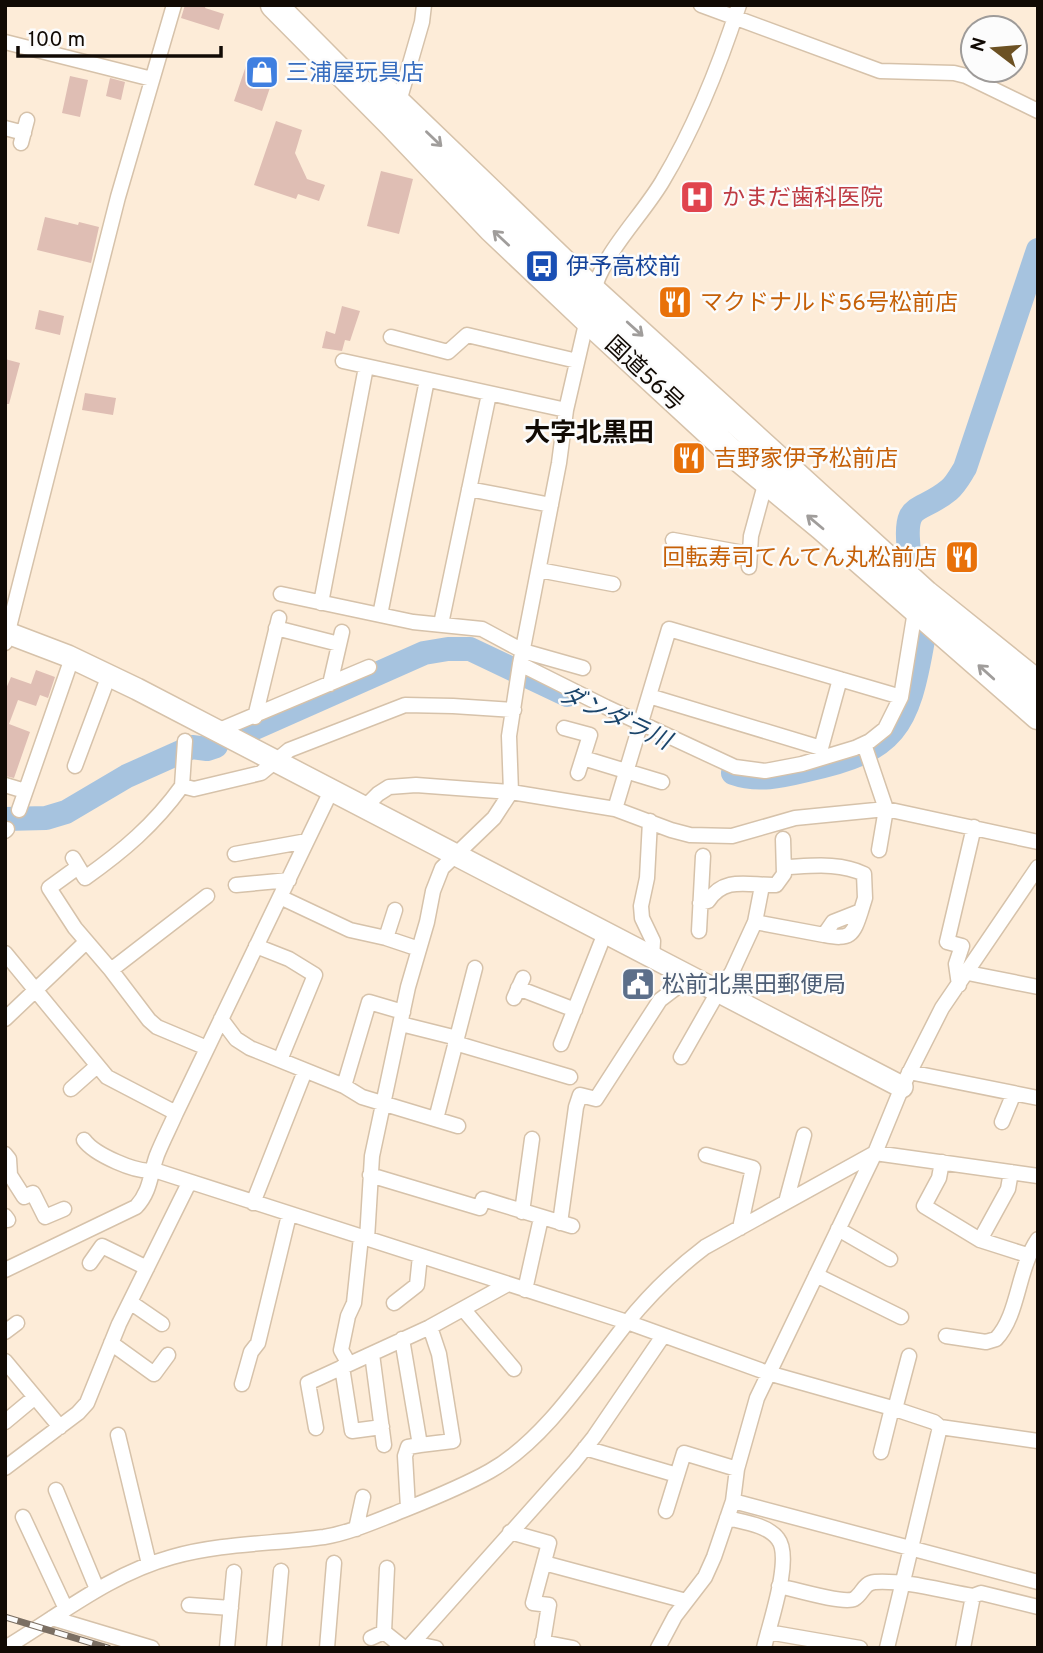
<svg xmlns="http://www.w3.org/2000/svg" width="1043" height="1653" viewBox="0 0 1043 1653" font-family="Overpass,'Noto Sans JP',sans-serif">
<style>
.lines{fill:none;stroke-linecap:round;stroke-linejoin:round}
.river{stroke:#a6c3df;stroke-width:24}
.building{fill:#dfbeb4}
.street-casing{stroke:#d6c2aa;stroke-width:17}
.secondary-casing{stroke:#d6c2aa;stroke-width:24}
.highway-casing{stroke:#d6c2aa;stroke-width:29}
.street{stroke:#fff;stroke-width:14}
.secondary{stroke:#fff;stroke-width:21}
.highway{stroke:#fff;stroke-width:26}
.rail-casing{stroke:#7b6f63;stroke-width:7}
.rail{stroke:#fcfcfc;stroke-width:4.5;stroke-dasharray:13;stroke-linecap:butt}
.oneway{stroke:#a09d9b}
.labels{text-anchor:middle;stroke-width:5;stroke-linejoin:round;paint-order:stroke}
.shop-label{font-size:23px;fill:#366cbe;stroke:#fcfcfc;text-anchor:start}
.health-label{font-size:23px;fill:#be3a42;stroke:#fcfcfc;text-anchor:start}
.transit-label{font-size:23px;fill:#164399;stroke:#fcfcfc;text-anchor:start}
.food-label{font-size:23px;fill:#c56008;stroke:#fcfcfc;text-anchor:start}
.street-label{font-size:23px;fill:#110a04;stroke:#fcfcfc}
.service-label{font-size:23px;fill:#4e5e75;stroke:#fcfcfc;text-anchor:start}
.water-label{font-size:24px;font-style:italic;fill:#1b456b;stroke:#fcfcfc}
.quarter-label{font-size:26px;font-weight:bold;fill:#110a04;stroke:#fcfcfc}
</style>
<rect width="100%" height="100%" fill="#fdecd8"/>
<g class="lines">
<path class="river" d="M909 551C903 499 919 515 949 490 956 484 960 476 965 468L1038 250
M248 731 424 653 448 649H470L567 695
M733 773C758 782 782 776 807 770 896 751 908 727 923 640
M5 819 46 818 66 812 127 776 192 747 207 749 216 746"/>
</g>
<path class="building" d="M185 5H206L205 8 224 14 219 30 181 18Z
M249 57 277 67 262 111 234 101Z
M70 76 88 80 80 117 62 113Z
M110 78 125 82 121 100 106 96Z
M276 121 302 130 295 153 307 179 325 185 319 201 298 194 296 199 254 185Z
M381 171 413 179 399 234 367 226Z
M45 217 78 225 79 222 99 227 91 263 37 250Z
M342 306 360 311 350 341 345 340 342 351 322 348 326 331 335 334Z
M39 310 64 316 60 335 35 329Z
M5 359 20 363 9 404H5Z
M85 393 116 398 113 415 82 410Z
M36 670 55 677 48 698 40 695 36 706 18 700 9 724 30 732 14 778 5 776V691L11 677 31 684Z"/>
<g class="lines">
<g class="street-casing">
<path id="street" d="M701 5 880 71 954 73 966 76 1038 111
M5 42 152 79
M398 105 422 22 424 5
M5 128 24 133
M21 143 27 120
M592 296C603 252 639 220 662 182 695 127 719 67 739 5
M391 337 448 352 467 335 577 361
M343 361 566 410
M469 489 551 505
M673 540 749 554
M749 567 751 536 766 481
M539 570 613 584
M281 594 413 622 482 629 523 651 583 668
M321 603 366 367
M380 615 427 380
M441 624 489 394
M276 628 339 644
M5 643 118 197 174 5
M520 664 606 707 735 767 765 771 802 764 855 748 870 741 885 729 901 697 916 605
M330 684 342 632
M649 696 821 748 840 679
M255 717 279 618
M564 728 590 735 578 773
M217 731 369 667
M864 744 886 809 879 850
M583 758 662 782
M75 766 109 675
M5 785 25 791
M182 786 185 741
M364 808 378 794 389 787 416 785 511 792 615 809 671 830 690 835 732 836 795 818 886 809 1038 842
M615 809 669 629 901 697
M19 810 72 658
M650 821 647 878 641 906 642 918 653 941 652 958
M5 831 7 829
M235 854 307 841
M73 858 85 878C123 851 154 825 182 786L194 789 261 773 289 750 405 705 453 706 514 710
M78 867 49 888 75 928 111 970 149 1020 157 1027 207 1048
M236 885 289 880
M280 897 350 930 386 938 419 949
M700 903 708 901C725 875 750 886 776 885L784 874 783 839
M755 922 824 935 833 922 861 911 865 898 864 874C840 862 811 866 785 867
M699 931 703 856
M824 935C850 940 853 936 861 911
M386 938 395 910
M256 946 289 959 315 975 280 1060
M5 953 107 1077 176 1113
M111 970 207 896
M968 973 1038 987
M959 985 956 964 962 946 947 942 974 827
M518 988 575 1010
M514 998 523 978
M5 1019 86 942
M221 1019 236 1039 250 1048 344 1086 362 1097 458 1126
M401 1024 457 1038
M455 1043 570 1077
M561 1044 605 933
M681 1057 718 992 732 972 755 922 762 886
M909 1072 1038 1098
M344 1086 369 1002 403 1012
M71 1089 97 1066
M436 1119 475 968
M1002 1122 1014 1093
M84 1140C94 1154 137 1174 154 1170L627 1322 768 1373 892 1408 934 1422 940 1427 1038 1441
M5 1154 9 1159 10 1175 24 1197 33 1193 45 1217 64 1209
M706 1155 753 1168 740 1228
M942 1162 939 1178 924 1206 980 1240 1027 1255
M370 1175 480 1208 483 1199 572 1226
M786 1202 804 1135
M253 1203 305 1071
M522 1212 532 1139
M5 1216 8 1220
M560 1223 576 1107 580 1095 596 1099 660 1000 677 987 686 975
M838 1229 890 1259
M367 1239 372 1156 408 987 427 922 433 891 442 868 494 818 511 792 509 736 520 664 559 463 566 410 588 315
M980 1240 1008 1189 1011 1172
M90 1263 102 1246 147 1268
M5 1270 136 1207C151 1191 150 1174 157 1155 163 1140 170 1127 176 1113L331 791
M816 1275 901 1317
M525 1290 541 1218
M130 1302 162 1324
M394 1303 417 1285 420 1256
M464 1310 514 1369
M5 1332 17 1323
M946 1336 986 1342 996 1339C1019 1315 1017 1270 1038 1239
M402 1339 420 1445 453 1441 439 1354 430 1327
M111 1343 154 1374 168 1355
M372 1354 384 1445
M5 1361 60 1427
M349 1364 341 1350 348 1316 354 1303 361 1237
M342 1367 352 1431 382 1427
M242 1384 251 1352 258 1343 289 1215
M895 1409 909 1356
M5 1422 35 1397
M316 1428 308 1383 430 1327 508 1284
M118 1435 149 1564
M585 1448 677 1475
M881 1452 892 1408
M5 1468 78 1413 87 1403 119 1324 189 1183
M56 1490 97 1589
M733 1501 1038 1582
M408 1508 405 1456 408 1447 420 1445
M666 1511 684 1453 737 1469
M23 1517 66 1609
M727 1518C743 1522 768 1525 778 1539 793 1558 769 1625 764 1648
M356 1529 363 1497
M510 1532 549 1543 533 1603 549 1605 542 1648
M544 1563 686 1601
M779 1586C793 1589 843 1604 854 1599 863 1594 863 1583 875 1582 905 1580 943 1591 973 1596L981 1593 1038 1607
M189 1605 231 1608
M52 1618 152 1648
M384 1632 387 1568
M768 1632 860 1648
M371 1638 384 1632 404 1648
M542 1642 573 1648
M413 1643 436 1648
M5 1648C60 1615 110 1574 172 1557 221 1543 273 1544 324 1537 348 1533 371 1523 394 1514 426 1501 460 1488 490 1471 545 1440 588 1372 626 1324 649 1295 676 1269 705 1247L875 1153 1038 1176
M227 1648 234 1572
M274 1648 281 1571
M327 1648 334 1563
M408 1648 574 1462 594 1437 663 1336
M658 1648 675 1616 705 1577 714 1557 733 1501 737 1469 757 1398 875 1153 902 1087 942 1008 1038 867
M887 1648 940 1427
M963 1648 973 1596"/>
</g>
<g class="secondary-casing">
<path id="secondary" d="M5 632 68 656 137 689 902 1087"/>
</g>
<g class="highway-casing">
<path id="highway" d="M274 5 391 123 492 229 587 319 730 451 822 527 1038 716
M382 88 593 291 926 594 1038 684"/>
</g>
<use href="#street" class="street"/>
<use href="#secondary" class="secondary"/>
<use href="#highway" class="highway"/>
<g class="rail-casing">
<path id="rail" d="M5 1617 108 1648"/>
</g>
<use href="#rail" class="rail"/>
</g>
<defs><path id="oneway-shaft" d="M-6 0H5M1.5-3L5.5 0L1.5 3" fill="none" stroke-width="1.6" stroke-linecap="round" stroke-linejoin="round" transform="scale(1.75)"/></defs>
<g class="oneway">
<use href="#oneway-shaft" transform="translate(434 139) rotate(44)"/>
<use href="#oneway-shaft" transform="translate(501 238) rotate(-137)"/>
<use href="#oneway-shaft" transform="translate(635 329) rotate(42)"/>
<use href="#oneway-shaft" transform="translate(815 522) rotate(-140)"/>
<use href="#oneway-shaft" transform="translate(986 672) rotate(-138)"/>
</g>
<defs>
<g id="shop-square" transform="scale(1.75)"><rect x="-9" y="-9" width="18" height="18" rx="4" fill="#3f7fe0" stroke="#fcfcfc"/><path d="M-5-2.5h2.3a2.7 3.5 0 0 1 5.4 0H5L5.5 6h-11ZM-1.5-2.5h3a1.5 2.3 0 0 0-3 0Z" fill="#fff"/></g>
<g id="hospital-square" transform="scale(1.75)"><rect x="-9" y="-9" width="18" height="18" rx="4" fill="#e0444e" stroke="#fcfcfc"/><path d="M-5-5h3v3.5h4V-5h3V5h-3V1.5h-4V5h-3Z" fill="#fff"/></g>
<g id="bus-square" transform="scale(1.75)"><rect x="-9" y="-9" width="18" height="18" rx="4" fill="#1a4fb4" stroke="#fcfcfc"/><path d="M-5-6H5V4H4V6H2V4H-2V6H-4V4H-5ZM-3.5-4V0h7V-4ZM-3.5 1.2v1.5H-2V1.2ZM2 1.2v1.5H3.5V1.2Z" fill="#fff"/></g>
<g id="restaurant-square" transform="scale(1.75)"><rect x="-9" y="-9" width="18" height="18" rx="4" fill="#e8710a" stroke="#fcfcfc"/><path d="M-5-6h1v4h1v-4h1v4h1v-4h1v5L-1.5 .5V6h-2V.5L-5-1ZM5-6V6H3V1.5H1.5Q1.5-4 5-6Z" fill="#fff"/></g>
<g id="civic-square" transform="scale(1.75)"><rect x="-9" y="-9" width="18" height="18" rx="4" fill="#5c6f8a" stroke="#fcfcfc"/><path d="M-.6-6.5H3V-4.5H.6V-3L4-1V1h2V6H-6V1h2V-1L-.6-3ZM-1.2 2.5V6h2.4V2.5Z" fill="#fff"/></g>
</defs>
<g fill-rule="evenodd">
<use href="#shop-square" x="262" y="72"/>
<use href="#hospital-square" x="697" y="197"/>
<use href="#bus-square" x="542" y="266"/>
<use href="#restaurant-square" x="675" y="302"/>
<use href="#restaurant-square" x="689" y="458"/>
<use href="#restaurant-square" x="962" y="557"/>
<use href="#civic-square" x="638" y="984"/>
</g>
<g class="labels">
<g class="shop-label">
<text x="286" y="80">三浦屋玩具店</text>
</g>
<g class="health-label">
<text x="722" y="205">かまだ歯科医院</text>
</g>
<g class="transit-label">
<text x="566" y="274">伊予高校前</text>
</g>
<g class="food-label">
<text x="700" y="310">マクドナルド56号松前店</text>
<text x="714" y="466">吉野家伊予松前店</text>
<text x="937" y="565" text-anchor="end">回転寿司てんてん丸松前店</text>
</g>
<g class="street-label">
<text transform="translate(645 373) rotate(43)" y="8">国道56号</text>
</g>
<g class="service-label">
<text x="662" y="992">松前北黒田郵便局</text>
</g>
<g class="water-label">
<text transform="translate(615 717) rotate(25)" y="8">ダンダラ川</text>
</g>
<g class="quarter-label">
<text x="589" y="441">大字北黒田</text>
</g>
</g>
<rect width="1043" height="1653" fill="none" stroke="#110a04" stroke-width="14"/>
<g transform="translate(994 49) rotate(286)"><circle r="33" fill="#fcfcfc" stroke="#9e9b99" stroke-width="2"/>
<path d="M0-5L12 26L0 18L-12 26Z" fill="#6c5123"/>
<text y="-10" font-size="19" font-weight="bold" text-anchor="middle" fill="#110a04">N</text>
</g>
<path d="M18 46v10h203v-10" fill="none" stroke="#110a04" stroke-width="3.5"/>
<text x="28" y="46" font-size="21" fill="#110a04" stroke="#fcfcfc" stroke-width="5" paint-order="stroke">100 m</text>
</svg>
